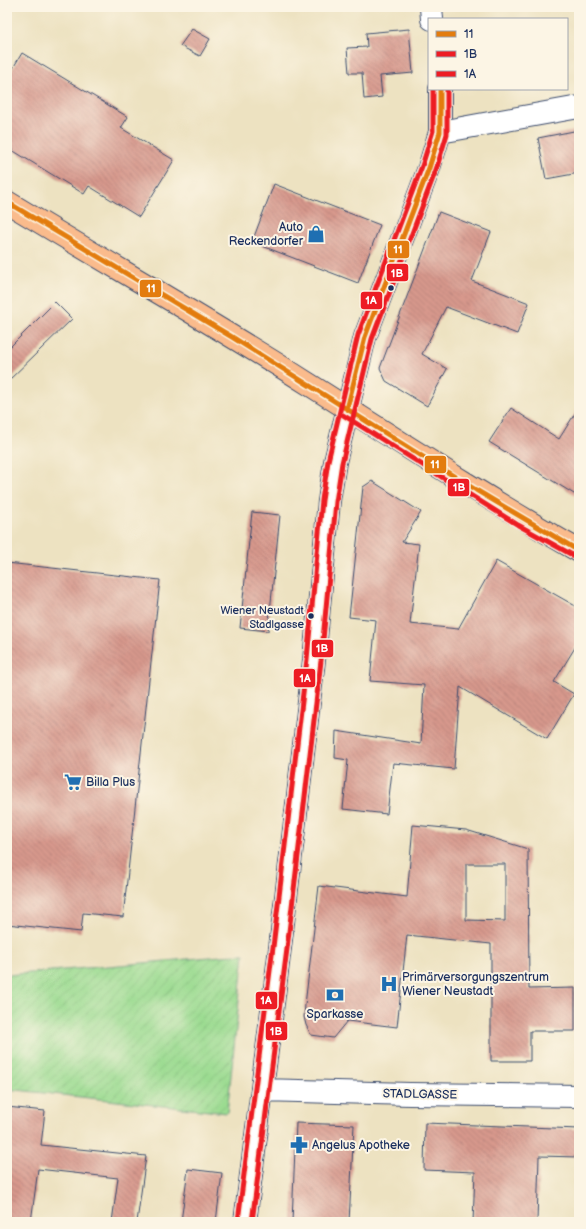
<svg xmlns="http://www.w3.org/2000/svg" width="586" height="1229" viewBox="0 0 586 1229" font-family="'Balsamiq Sans',sans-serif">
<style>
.garden{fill:url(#garden-furrows);stroke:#5b8578}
.building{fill:url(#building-back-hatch);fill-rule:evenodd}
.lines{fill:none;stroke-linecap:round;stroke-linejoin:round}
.street-casing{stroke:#3a4a6d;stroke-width:24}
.primary-casing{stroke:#3a4a6d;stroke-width:24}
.street{stroke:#fff;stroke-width:22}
.primary{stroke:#fabb8c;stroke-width:22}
.bus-1-casing{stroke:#fcf5e5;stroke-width:8}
.bus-2-casing{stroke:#fcf5e5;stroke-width:8}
.bus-3-casing{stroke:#fcf5e5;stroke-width:8}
.bus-1{stroke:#e37c0f;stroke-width:5}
.bus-2{stroke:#ed1c24;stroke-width:5}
.bus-3{stroke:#ed1c24;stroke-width:5}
.bus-dot{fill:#1b2f5e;stroke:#fcf5e5;stroke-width:1.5}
.labels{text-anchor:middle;stroke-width:4;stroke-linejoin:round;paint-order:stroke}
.bus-label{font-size:11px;fill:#1b2f5e;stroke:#fcf5e5;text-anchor:end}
.poi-label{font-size:12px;fill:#1b2f5e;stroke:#fcf5e5;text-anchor:start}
.street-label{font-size:12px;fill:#1b2f5e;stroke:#fcf5e5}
.line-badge{stroke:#fcf5e5;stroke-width:1.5}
.badge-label{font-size:11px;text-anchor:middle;font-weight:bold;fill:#fff}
</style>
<defs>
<pattern id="garden-furrows" width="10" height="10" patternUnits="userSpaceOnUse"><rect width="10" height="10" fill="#9bdb91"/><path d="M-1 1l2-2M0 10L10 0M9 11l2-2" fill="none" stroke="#85bc7f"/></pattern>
<pattern id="building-back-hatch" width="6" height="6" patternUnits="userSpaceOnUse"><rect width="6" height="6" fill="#d7988c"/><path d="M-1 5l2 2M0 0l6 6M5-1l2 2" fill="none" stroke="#ae7c76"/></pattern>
</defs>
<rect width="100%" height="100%" fill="#fcf5e5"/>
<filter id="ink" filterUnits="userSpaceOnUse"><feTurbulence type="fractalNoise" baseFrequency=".025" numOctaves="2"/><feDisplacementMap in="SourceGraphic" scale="8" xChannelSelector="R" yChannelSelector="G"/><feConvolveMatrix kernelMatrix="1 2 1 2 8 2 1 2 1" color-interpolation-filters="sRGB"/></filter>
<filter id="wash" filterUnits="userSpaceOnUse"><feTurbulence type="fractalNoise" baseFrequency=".012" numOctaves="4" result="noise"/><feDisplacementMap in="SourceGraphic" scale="16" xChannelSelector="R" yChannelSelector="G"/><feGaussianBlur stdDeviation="0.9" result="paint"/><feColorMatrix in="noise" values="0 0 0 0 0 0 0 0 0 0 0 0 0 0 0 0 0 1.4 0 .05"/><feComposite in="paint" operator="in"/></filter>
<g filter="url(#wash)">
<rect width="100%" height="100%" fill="#ede2c1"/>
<path class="garden" d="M244 954 227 1113 7 1089V975Z"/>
<g id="blocks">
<path class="building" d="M192 29 210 39 200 56 180 46Z
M409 29 413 73 380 76 382 97 364 99 362 73H349L347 48 367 47 366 33Z
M22 53 128 117 121 128 174 160 139 217 89 186 84 194 7 147V78Z
M579 130V173L546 179 538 138Z
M274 184 380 225 358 283 252 242Z
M439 212 491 232 472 281 529 303 517 334 446 307 422 354 447 369 427 406 386 381 380 368Z
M55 302 72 319 7 382V350Z
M579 407V497L489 442 511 408 559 439Z
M372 481 421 512 402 542 419 544 410 624 458 629 496 561 579 608V641L554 682 574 694 547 739 460 687 454 769 393 763 387 814 343 809 348 760 335 758 336 731 421 744 424 685 370 681 376 620 349 617 363 487Z
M252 512 280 515 268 631 240 628Z
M7 563 160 580 123 917 83 913 81 932 7 924Z
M413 825 466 830 528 849 529 989 575 988V1031H530V1061H491V944L407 935 397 1027 347 1021 333 1038 311 1035 306 1025 304 1017 305 1005 319 886 407 897ZM466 864H505V921L466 920Z
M7 1107 45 1111 41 1145 146 1156 137 1222H112L118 1178 38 1169 31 1222H7Z
M296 1123 354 1125 349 1222H292Z
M425 1123 579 1129V1157L539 1156 537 1222H473L475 1172 424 1170Z
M188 1169 222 1173 216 1222H181Z"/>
</g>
</g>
<g filter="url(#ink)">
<use href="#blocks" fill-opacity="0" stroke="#3a4a6d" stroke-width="1"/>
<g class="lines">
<g class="street-casing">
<path id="street" d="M431 7 432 19
M440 132 579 107
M262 1090 410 1094 579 1096
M245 1222 280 948 314 660 329 501 335 462 365 337 429 168 440 132V89"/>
</g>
<g class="primary-casing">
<path id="primary" d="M7 202C107 263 208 320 307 383 397 440 486 498 579 551"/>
</g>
<use href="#street" class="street"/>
<use href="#primary" class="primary"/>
<g class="bus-1-casing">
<path id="bus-1" d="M7 202 232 337 476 490 579 551
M347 409 365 337 429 168 440 132V89"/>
</g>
<g class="bus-2-casing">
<path id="bus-2" d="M343 415 518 525 576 557
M252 1222 287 949 321 661 336 502 342 463 372 339 436 170 447 134V89"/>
</g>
<g class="bus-3-casing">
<path id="bus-3" d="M238 1221 273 947 307 659 322 500 328 461 358 335 422 166 433 131V89"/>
</g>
<use href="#bus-1" class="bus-1"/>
<use href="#bus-2" class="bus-2"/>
<use href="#bus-3" class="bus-3"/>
</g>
</g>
<defs>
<g id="shop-bare" transform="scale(1.38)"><path d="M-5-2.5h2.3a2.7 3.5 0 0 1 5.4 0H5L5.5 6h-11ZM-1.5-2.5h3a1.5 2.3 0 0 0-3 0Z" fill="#1f6fb2" stroke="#fcf5e5" stroke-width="2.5" paint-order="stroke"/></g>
<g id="supermarket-bare" transform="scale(1.38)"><path d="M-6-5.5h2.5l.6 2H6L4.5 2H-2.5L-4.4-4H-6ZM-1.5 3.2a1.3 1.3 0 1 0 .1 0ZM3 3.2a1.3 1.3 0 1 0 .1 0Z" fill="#1f6fb2" stroke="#fcf5e5" stroke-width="2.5" paint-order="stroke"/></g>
<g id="hospital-bare" transform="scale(1.38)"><path d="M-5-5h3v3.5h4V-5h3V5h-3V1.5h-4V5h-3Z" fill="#1f6fb2" stroke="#fcf5e5" stroke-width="2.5" paint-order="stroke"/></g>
<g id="bank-bare" transform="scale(1.38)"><path d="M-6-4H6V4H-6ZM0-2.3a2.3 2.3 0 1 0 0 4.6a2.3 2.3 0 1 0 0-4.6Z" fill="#1f6fb2" stroke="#fcf5e5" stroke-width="2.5" paint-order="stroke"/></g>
<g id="pharmacy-bare" transform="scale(1.38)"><path d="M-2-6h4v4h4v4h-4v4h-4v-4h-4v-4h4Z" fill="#1f6fb2" stroke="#fcf5e5" stroke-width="2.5" paint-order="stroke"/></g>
</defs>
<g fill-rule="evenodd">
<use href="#shop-bare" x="316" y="234"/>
<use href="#supermarket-bare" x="73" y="782"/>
<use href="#hospital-bare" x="389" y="984"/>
<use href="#bank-bare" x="335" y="995"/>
<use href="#pharmacy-bare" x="299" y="1145"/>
</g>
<g class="bus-dot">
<circle cx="391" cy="288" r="3.5"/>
<circle cx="311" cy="616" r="3.5"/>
</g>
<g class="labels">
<g class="bus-label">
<text x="304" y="614">Wiener Neustadt<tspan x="304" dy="14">Stadlgasse</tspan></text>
</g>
<g class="poi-label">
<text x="303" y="231" text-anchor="end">Auto<tspan x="303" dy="14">Reckendorfer</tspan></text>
<text x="86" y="786">Billa Plus</text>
<text x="402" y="981">Primärversorgungszentrum<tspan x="402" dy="14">Wiener Neustadt</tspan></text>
<text x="335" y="1018" text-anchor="middle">Sparkasse</text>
<text x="312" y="1149">Angelus Apotheke</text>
</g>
<g class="street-label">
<text transform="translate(420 1094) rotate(1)" y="4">STADLGASSE</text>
</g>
</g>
<g class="line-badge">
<rect x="387" y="240" width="23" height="19" rx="4" fill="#e37c0f"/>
<rect x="386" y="263" width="23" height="19" rx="4" fill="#ed1c24"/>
<rect x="139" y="279" width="23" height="19" rx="4" fill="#e37c0f"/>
<rect x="360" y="291" width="23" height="19" rx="4" fill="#ed1c24"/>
<rect x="424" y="455" width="23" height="19" rx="4" fill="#e37c0f"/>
<rect x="447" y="478" width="23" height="19" rx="4" fill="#ed1c24"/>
<rect x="311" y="639" width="23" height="19" rx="4" fill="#ed1c24"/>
<rect x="293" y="668" width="23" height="20" rx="4" fill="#ed1c24"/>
<rect x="255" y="991" width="23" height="19" rx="4" fill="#ed1c24"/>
<rect x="265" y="1021" width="23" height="20" rx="4" fill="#ed1c24"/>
</g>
<g class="badge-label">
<text x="398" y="253">11</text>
<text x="397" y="277">1B</text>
<text x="151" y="292">11</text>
<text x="371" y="304">1A</text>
<text x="435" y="468">11</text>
<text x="459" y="491">1B</text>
<text x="322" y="652">1B</text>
<text x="305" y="682">1A</text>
<text x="266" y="1004">1A</text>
<text x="276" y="1035">1B</text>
</g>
<rect width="586" height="1229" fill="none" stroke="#fcf5e5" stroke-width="24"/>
<rect x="428" y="18" width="140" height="72" fill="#fcf5e5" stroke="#a2a6af"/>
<rect x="436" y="31" width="20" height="6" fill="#e37c0f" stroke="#a2a6af"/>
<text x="464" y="38" font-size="12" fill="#1b2f5e">11</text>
<rect x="436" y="51" width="20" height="6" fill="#ed1c24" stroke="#a2a6af"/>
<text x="464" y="58" font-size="12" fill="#1b2f5e">1B</text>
<rect x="436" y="71" width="20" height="6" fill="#ed1c24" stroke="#a2a6af"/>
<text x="464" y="78" font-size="12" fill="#1b2f5e">1A</text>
</svg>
